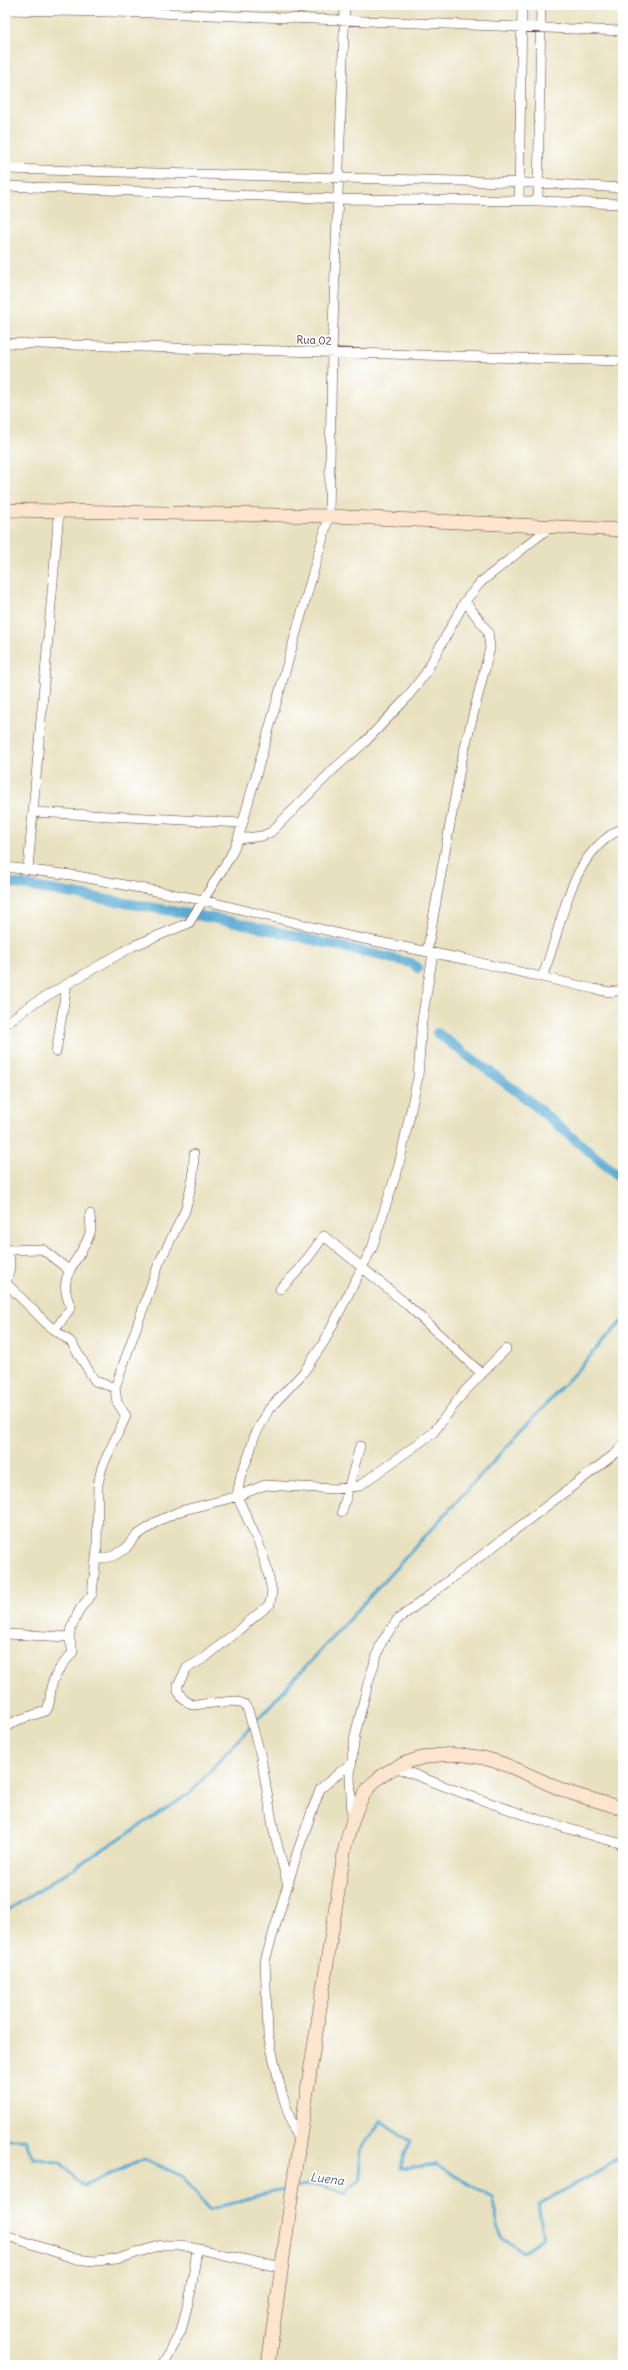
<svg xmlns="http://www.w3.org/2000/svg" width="628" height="2370" viewBox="0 0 628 2370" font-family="Delius,sans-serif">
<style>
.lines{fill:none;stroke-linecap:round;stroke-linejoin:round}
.stream{stroke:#59aad3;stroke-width:3}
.canal{stroke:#59aad3;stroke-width:10}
.street-casing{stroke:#623c41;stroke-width:10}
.secondary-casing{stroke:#623c41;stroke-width:14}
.street{stroke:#fff;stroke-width:9}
.secondary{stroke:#fce5cf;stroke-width:13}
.labels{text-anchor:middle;stroke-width:3.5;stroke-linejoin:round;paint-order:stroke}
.street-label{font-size:11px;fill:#4a1f2b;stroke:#fff}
.water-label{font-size:12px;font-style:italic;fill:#515e77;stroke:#fff}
</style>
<rect width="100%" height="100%" fill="#fff"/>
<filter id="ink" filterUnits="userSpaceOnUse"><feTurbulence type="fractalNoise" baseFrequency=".025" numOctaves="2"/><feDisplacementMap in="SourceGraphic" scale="8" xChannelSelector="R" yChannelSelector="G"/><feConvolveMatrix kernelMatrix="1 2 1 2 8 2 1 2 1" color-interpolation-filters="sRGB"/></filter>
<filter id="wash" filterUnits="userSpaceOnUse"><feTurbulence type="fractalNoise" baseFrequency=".012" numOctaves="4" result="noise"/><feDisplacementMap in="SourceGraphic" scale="16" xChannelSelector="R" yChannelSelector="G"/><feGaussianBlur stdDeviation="0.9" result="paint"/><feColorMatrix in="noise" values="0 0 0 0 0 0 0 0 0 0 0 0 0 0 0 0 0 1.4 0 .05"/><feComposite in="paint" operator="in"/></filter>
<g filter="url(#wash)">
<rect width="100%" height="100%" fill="#e8e1bf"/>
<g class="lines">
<path class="stream" d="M5 1912 189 1794 623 1320
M5 2139H25L33 2158 61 2163 83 2186 145 2159 182 2176 209 2210 263 2194 288 2189
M296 2187 311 2184 346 2193 361 2178 360 2150 381 2121 410 2141 400 2168 437 2165 492 2198 501 2238 523 2251 544 2237 538 2205 623 2157"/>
<path class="canal" d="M5 882 235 922 411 963 418 968
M437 1033 527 1099 623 1180"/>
</g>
</g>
<g filter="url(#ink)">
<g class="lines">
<g class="street-casing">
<path id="street" d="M5 10 158 13 623 31
M5 169 538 183 623 188
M5 186 339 199 538 201 623 204
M519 201 522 5
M538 201 541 5
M5 343 623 361
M33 812 242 823
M238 839 262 836 271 832 336 767 364 743 405 700 425 674 465 601
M5 867 72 875 203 900 349 936 468 960 594 989 610 992 623 990
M28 869 59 512
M427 952 461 763 490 648 488 632 465 601 481 582 550 527
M542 977C564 926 566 855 623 828
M5 1024 31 1005 133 946 189 923 230 857 238 839 329 516 332 353 345 5
M56 1052 67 984
M5 1248C13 1259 10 1270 6 1283L47 1324 71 1342 95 1381 115 1388
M5 1250 42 1249 70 1271
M280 1289 299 1270 324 1236 404 1302 482 1374
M55 1330 71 1307C54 1273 81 1262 90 1233 92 1228 90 1220 90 1214
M342 1512 360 1446
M96 1560 113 1556 125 1549 136 1536 158 1521 180 1511 235 1497 265 1485 336 1489 359 1486 433 1433 464 1392 506 1349
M5 1634 69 1637
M5 1727 18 1720 46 1711C52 1702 49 1693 52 1684 56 1671 65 1662 73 1652L69 1637 71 1628 80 1609 92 1594 97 1549 98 1484 102 1467 126 1416 117 1402 115 1388 159 1263 185 1211 193 1178 194 1154
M395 1767C470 1797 545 1824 623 1844
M352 1817 350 1775 355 1735 368 1683 381 1643 397 1620 616 1453 623 1445
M288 1885 274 1832 261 1757 248 1710 244 1704 235 1701 192 1705 183 1699 178 1691V1685L187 1668 206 1657 270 1604 272 1591 266 1565 259 1544 237 1496 241 1474 249 1455 254 1437 269 1409 303 1373 324 1342 372 1248 399 1165 418 1077 422 1020 433 954
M298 2141 282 2094 268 2035 265 1961 298 1850 320 1789 351 1763
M5 2235 76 2259 94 2261 117 2259 162 2245H181L282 2268
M162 2365 181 2331 191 2291 197 2249"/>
</g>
<g class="secondary-casing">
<path id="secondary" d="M5 510 329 516 623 530
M268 2365 299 2143 345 1847C350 1828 358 1797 373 1783 400 1758 441 1750 478 1757 508 1762 537 1780 565 1791 584 1798 604 1802 623 1809"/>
</g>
<use href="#street" class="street"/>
<use href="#secondary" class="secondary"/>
</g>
</g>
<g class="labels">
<g class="street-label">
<text transform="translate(314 340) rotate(2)" y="4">Rua 02</text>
</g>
<g class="water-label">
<text transform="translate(327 2179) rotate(7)" y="4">Luena</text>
</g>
</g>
<rect width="628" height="2370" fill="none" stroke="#fff" stroke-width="20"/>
</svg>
